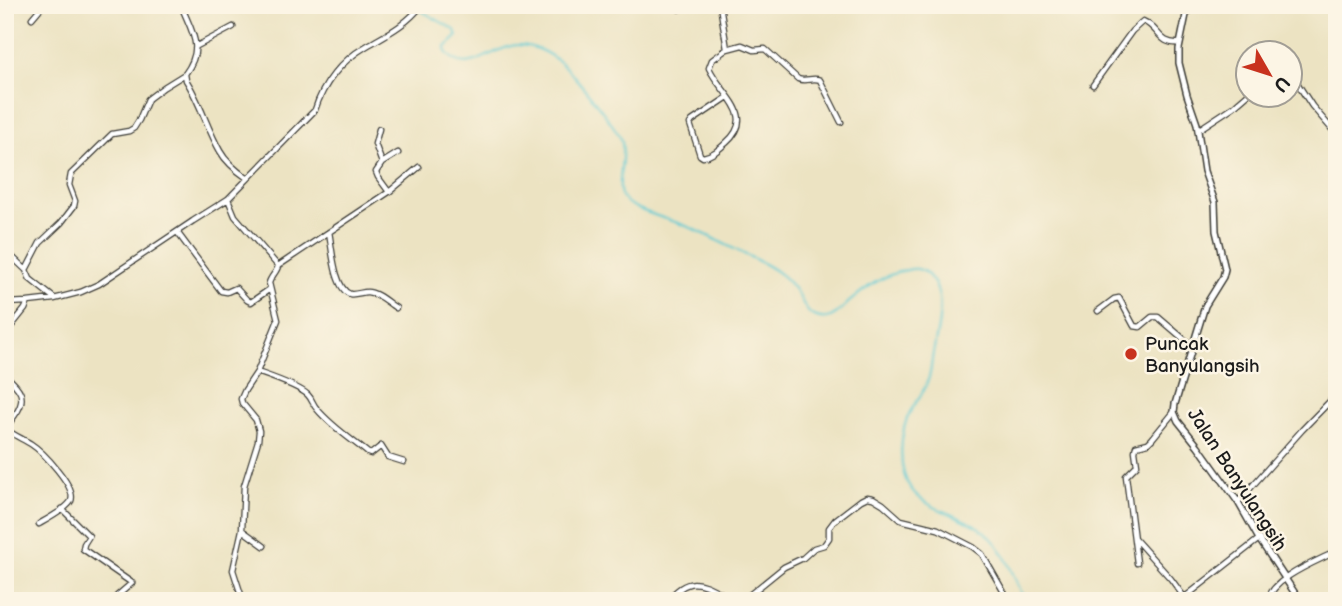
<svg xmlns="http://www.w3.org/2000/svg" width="1342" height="606" viewBox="0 0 1342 606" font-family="'Balsamiq Sans',sans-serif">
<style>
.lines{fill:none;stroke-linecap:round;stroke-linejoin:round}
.stream{stroke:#5dcad4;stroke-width:2}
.minor-casing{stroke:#3b3a35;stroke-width:7}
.tertiary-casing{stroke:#3b3a35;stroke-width:8}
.minor{stroke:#fff;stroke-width:4.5}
.tertiary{stroke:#fff;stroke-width:5}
.poi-dot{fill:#c8321e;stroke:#fcf5e5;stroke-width:2.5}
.labels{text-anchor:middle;stroke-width:5;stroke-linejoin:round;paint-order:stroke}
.poi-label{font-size:19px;fill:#1c1c1c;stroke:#fcf5e5;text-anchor:start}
.street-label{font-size:19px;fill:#1c1c1c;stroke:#fcf5e5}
</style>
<rect width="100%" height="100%" fill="#fcf5e5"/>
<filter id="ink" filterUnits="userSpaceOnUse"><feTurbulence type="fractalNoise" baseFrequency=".0143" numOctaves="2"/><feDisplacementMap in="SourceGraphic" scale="14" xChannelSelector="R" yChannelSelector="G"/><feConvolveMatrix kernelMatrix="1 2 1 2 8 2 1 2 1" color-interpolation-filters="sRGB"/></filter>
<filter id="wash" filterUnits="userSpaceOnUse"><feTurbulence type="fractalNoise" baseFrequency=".00686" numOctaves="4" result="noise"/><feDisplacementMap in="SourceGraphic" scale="28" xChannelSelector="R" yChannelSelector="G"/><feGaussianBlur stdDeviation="1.57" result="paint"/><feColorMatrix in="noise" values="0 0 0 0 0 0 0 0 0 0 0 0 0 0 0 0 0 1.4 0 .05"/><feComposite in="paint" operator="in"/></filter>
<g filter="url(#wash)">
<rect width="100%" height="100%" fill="#ece3c2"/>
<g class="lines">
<path class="stream" d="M411 5 455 30 457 37 446 47V52C467 80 494 45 518 45 535 45 553 55 565 67 575 76 620 131 622 142 625 157 615 189 623 199 632 211 680 222 696 230 713 238 730 247 748 256 759 261 770 266 780 274 788 280 795 289 800 298 804 304 805 311 812 315 816 317 823 319 827 318 835 317 843 308 848 303 867 287 882 275 907 270 915 268 921 268 927 274 950 296 936 333 932 359 931 366 931 373 928 380 924 392 916 402 910 412 901 429 899 456 904 474 913 508 952 511 978 527 1007 546 1010 573 1026 601"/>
</g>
</g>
<g filter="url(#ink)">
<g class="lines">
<g class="minor-casing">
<path id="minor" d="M181 5C192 33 205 47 185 74L186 80C200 102 207 128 220 151 226 162 237 171 247 178
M649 5H654
M670 5 679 9 696 5
M720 5 727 49 742 45 754 50 765 49 798 79C805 82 813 77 820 80L841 122
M606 7 607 5
M11 11 15 5
M32 18 43 5
M197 46 233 27
M727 49 712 60 709 68C722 96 758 115 726 143 719 149 712 156 703 157L700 155 690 124 692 121 728 97
M1290 72 1312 106 1337 135
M1093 85 1132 31 1143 21C1160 28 1158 45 1180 43
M379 129 375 144 382 163
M1198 130 1233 107 1248 94
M389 192 378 177 376 172 382 163 398 153
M228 199 235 216 278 266C277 272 271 276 269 283L278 320 257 372 245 390 241 399 242 403 256 420 259 431 258 441 244 486 242 530 233 570 243 601
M177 232 221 291 227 292 236 288 247 300 251 302 270 289
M329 232C332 246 334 289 350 294 355 295 362 292 367 292 377 292 388 303 396 308
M5 250 26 270 30 279 54 298
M278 266 389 192 419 167
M26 270 40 243 61 223 74 206 75 201 69 185 71 174 112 134 129 131 134 128 139 120 148 99 164 87 185 74
M5 303 28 302
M1098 311 1114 299 1119 298 1134 326 1140 327 1152 317H1158L1192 346
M5 334 25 309 28 302 54 299 81 292 99 284 193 221 228 199 315 110C323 84 341 61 365 47 387 34 405 26 422 5
M257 372C271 377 299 386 308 395 312 399 313 405 317 409 331 426 351 439 368 453L371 454 381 446 388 457 404 462
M5 375C20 388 28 397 15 415 11 421 8 423 7 430 15 436 23 439 31 444 42 451 77 487 71 501 67 509 46 520 39 524
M1238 502 1302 430 1337 394
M62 509 89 536 84 544 83 549 132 583 117 596V601
M242 530 264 546
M1135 539 1171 579 1187 601
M1137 563 1126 476 1137 465 1135 451 1136 446 1148 443 1152 439 1174 412
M667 601C694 568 707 589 738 601
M742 601 784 567 803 558 814 548 824 545 829 538V528L835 520 861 500 867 497 873 498 883 504 901 520 938 529 973 547 982 554 1009 601
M1180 601 1259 539
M1267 601C1274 577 1316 562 1337 551"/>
</g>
<g class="tertiary-casing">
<path id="tertiary" d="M1188 5 1179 49V63L1187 95 1197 124 1204 171 1215 202 1216 231 1225 269 1223 277 1205 306 1175 404 1174 412 1178 421 1198 446 1238 502 1259 539 1300 601"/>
</g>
<use href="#minor" class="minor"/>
<use href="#tertiary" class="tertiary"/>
</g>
</g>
<circle class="poi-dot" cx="1131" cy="354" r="7"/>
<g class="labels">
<g class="poi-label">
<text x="1145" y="350">Puncak<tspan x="1145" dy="22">Banyulangsih</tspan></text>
</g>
<g class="street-label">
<text transform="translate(1238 479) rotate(57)" y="7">Jalan Banyulangsih</text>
</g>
</g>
<rect width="1342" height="606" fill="none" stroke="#fcf5e5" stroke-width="28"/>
<g transform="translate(1269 74) rotate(129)"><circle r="33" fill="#fcf5e5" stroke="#a29e95" stroke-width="2"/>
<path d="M0-5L12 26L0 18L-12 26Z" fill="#c8321e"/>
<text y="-10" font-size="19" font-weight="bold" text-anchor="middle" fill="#1c1c1c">U</text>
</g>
</svg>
